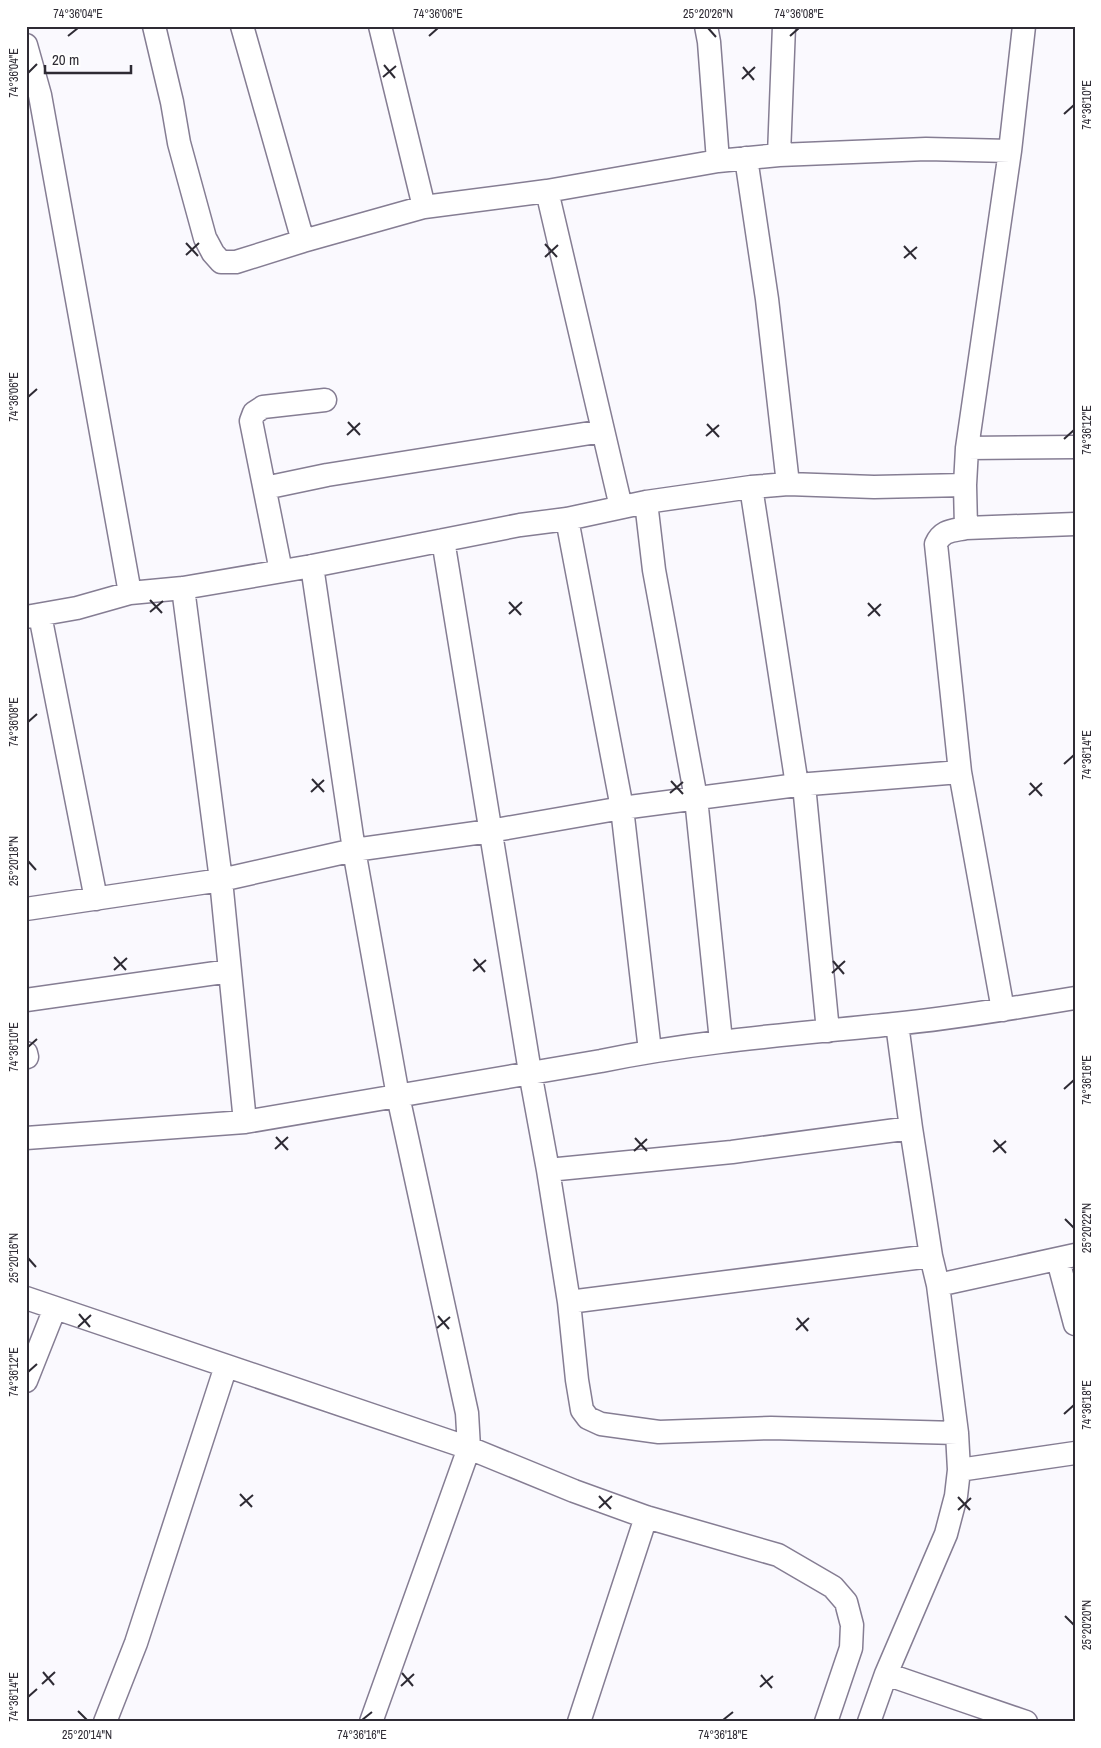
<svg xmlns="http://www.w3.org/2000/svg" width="1101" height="1748" viewBox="0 0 1101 1748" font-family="'Archivo Narrow',sans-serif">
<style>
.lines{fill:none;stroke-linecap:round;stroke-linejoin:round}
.minor-casing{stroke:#857d93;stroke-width:25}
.minor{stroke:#fff;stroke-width:22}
.ticks{fill:none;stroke:#2e2b34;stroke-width:2}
.neatline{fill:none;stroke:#2e2b34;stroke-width:2}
.ticks-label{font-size:12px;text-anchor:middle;fill:#2e2b34}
</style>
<rect width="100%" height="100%" fill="#faf9fe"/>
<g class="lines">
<g class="minor-casing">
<path id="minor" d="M154 26 172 102 179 143 205 238 213 253 221 262H236L303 241 424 207 547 191 718 161 779 155 926 149 1010 151
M242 26 303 241
M380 26 424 207
M706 26 709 42 718 161
M26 45 40 95 130 593
M779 155 784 26
M746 158 767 299 788 484
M547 191 621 507
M967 448 1075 447
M751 487 797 785
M265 488 327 475 603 431
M646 502 654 570 696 798 721 1041
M567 519 622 808 650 1051
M966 528 1075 524
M443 540 530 1072 548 1170 569 1302 577 1380 582 1410 588 1418 601 1424 659 1432 771 1428 957 1433
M312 566 354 850 398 1096 467 1413 469 1448 371 1722
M281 571 251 421 254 413 263 407 325 400
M183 588 221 880 245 1122
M40 615 96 899
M26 617 77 608 130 593 183 588 312 566 520 525 567 519 646 502 751 487 788 484 874 487 965 485
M804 785 828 1031
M26 909 221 880 354 850 490 831 622 808 797 785 960 772
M26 1000 230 971
M1003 1010 960 772 936 544C942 530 952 531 966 528L965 485 967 448 1010 151 1024 26
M26 1053 27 1057
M26 1138 245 1122 601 1061C698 1041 796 1034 894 1024 955 1018 1015 1008 1075 998
M548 1170 732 1152 911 1128
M1058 1260 1075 1324
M938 1285 1075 1255
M26 1298 469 1448 574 1491 646 1517 778 1555 833 1587 846 1602 852 1625 851 1648 826 1722
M569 1302 931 1256
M26 1381 55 1308
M959 1470 1075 1453
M886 1674 1026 1722
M105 1722 136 1643 226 1366
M579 1722 646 1517
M869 1722 886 1674 946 1534 956 1496 959 1470 957 1433 938 1285 931 1256 911 1128 897 1024"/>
</g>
<use href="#minor" class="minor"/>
</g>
<path class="ticks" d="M708 28 716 37M68 36 78 28M429 36 438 28M790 36 799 28M384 65 395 78M743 67 754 80M28 73 37 64M383 77 396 66M742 79 755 67M1064 114 1074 105M186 243 198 256M545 244 557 257M904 246 916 259M186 255 199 243M545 257 558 245M904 258 917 247M28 397 37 389M348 422 360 435M707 424 719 437M347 435 360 423M706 436 719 425M1064 439 1074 430M150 600 162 613M509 602 521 615M868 603 880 616M150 612 163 601M509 614 522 602M868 616 881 604M28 722 37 714M1064 764 1074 755M312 779 324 792M671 781 683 794M1030 783 1042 796M311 792 324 780M670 793 683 782M1029 795 1042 783M28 861 36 870M114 957 126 970M474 959 485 972M833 961 844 974M114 970 127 958M473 971 486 960M832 973 845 961M28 1047 37 1039M1064 1089 1074 1080M276 1137 288 1150M635 1138 647 1151M994 1140 1006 1153M275 1149 288 1137M634 1151 647 1139M993 1152 1006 1141M1065 1219 1074 1228M28 1258 36 1267M79 1314 90 1327M438 1316 449 1329M797 1318 808 1331M78 1327 91 1315M437 1328 450 1317M796 1330 809 1318M28 1372 37 1364M1064 1414 1074 1405M240 1494 252 1507M599 1496 611 1509M958 1497 970 1510M240 1506 253 1495M599 1508 612 1496M958 1510 971 1498M1065 1616 1074 1625M43 1672 54 1685M402 1673 413 1686M761 1675 772 1688M42 1684 55 1672M401 1686 414 1674M760 1687 773 1676M28 1697 37 1689M78 1711 87 1720M362 1720 372 1712M723 1720 733 1712"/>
<rect width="1101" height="1748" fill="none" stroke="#ffffff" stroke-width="55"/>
<path d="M45 65v8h86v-8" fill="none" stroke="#2e2b34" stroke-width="2.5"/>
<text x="52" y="65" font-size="15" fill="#2e2b34" stroke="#ffffff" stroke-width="4" paint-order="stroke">20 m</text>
<rect x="28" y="28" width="1046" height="1692" class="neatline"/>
<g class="ticks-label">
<text x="78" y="18">74°36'04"E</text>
<text x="438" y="18">74°36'06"E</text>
<text x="708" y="18">25°20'26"N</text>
<text x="799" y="18">74°36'08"E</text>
<text transform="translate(14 73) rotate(-90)" y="4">74°36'04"E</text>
<text transform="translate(1087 105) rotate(-90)" y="4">74°36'10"E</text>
<text transform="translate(14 397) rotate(-90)" y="4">74°36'06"E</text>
<text transform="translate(1087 430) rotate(-90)" y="4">74°36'12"E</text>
<text transform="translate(14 722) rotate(-90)" y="4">74°36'08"E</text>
<text transform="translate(1087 755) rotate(-90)" y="4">74°36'14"E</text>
<text transform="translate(14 861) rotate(-90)" y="4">25°20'18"N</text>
<text transform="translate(14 1047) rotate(-90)" y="4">74°36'10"E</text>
<text transform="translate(1087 1080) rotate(-90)" y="4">74°36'16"E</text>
<text transform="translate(1087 1228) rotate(-90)" y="4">25°20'22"N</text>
<text transform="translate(14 1258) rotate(-90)" y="4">25°20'16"N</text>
<text transform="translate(14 1372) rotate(-90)" y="4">74°36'12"E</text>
<text transform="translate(1087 1405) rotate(-90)" y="4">74°36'18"E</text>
<text transform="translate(1087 1625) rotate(-90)" y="4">25°20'20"N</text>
<text transform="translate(14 1697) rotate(-90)" y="4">74°36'14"E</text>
<text x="87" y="1739">25°20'14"N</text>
<text x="362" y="1739">74°36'16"E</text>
<text x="723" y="1739">74°36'18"E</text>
</g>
</svg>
